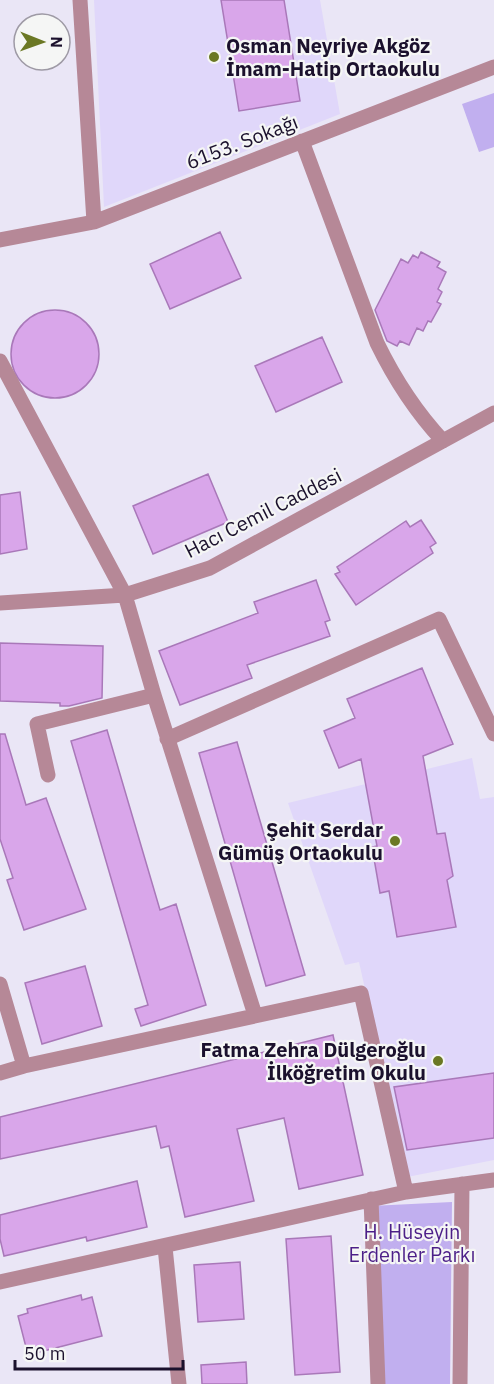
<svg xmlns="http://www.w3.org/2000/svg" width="494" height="1384" viewBox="0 0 494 1384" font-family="'IBM Plex Sans',sans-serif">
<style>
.built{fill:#e0d7fa}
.green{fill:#c1afef}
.building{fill:#d9a6ea;stroke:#a978b9;stroke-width:1.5}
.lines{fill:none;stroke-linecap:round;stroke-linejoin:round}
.minor{stroke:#b68897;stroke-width:15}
.poi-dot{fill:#6b7824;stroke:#f5f6f5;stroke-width:2}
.labels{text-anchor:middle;stroke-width:4.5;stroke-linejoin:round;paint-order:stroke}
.poi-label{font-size:20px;font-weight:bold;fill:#1b112d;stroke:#f5f6f5;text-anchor:end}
.street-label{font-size:20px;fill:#1b112d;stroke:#f5f6f5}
.park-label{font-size:20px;fill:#4c1f88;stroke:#f5f6f5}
</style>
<rect width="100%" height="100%" fill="#eae6f6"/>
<path class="built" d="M94 0H320L340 114 104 207Z
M472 758 480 799 494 797V1160L407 1177 359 962 345 965 288 803Z"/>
<path class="green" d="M494 93V147L479 152 462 104Z
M452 1202 450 1384H378L371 1206Z"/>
<path class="building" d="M221 0H284L300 101 239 111Z
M220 232 241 278 170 309 150 264Z
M421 252 440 262 437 267 446 272 438 289 442 292 437 302 441 304 431 322 428 321 423 331 417 328 409 345 400 341 397 346 387 341 375 310 401 259 408 263 413 255 418 258Z
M11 354a44 44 0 1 1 88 0a44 44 0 1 1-88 0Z
M322 337 342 382 276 412 255 366Z
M208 474 228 522 153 554 133 506Z
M20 492 27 549 0 554V495Z
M421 520 436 543 430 547 433 553 356 605 335 574 340 572 337 567 406 521 410 527Z
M316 580 330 620 325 622 330 636 247 665 252 678 180 705 159 651 258 613 254 602Z
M0 643 103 646 102 698 69 706H60V703L0 701Z
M422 668 453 744 423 756 437 834 445 833 453 876 447 880 456 927 397 937 389 891 380 893 372 847 377 846 361 759 339 768 324 731 355 718 347 699Z
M107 730 160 910 176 904 206 1005 141 1026 135 1009 148 1005 71 741Z
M0 734H5L26 805 46 798 86 909 24 930 7 880 13 878 0 839Z
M237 742 305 975 266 986 199 753Z
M85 966 102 1026 42 1044 25 983Z
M333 1035 363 1175 299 1189 284 1118 237 1129 254 1201 185 1217 169 1146 161 1148 156 1126 0 1159V1117Z
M494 1073V1138L407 1150 394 1087Z
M137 1181 147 1227 87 1241 86 1237 4 1256 0 1239V1215Z
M331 1236 340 1372 295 1375 286 1239Z
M240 1262 244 1319 198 1322 194 1265Z
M81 1295 82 1300 92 1297 102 1336 28 1355 18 1316 28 1313 27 1309Z
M246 1362 247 1384H202L201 1365Z"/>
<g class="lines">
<path class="minor" d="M80 0 94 222
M302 141 377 343C395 380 415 411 443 441
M0 240 94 222 494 67
M0 361 125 595 154 695 255 1015
M0 603 125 595 210 568 494 413
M167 739 439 619 494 734
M48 775 37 724 154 695
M0 984 24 1066
M0 1073 24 1066 361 993 406 1192
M371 1199 378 1384
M165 1247 179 1384
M0 1282 406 1192 494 1180
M460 1384 462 1184"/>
</g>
<g class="poi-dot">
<circle cx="214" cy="57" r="6"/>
<circle cx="395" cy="841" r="6"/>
<circle cx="438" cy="1061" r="6"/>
</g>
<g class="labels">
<g class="poi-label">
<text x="226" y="53" text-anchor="start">Osman Neyriye Akgöz<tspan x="226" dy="23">İmam-Hatip Ortaokulu</tspan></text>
<text x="383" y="837">Şehit Serdar<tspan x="383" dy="23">Gümüş Ortaokulu</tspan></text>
<text x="426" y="1057">Fatma Zehra Dülgeroğlu<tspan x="426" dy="23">İlköğretim Okulu</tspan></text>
</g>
<g class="street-label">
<text transform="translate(242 142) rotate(-21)" y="7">6153. Sokağı</text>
<text transform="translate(263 513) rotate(-27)" y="7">Hacı Cemil Caddesi</text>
</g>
<g class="park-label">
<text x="412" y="1239">H. Hüseyin<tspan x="412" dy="23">Erdenler Parkı</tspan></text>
</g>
</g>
<g transform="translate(42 42) rotate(91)"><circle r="28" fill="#f5f6f5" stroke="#9e9aa5" stroke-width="1.5"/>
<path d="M0-4.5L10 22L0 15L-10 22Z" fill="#6b7824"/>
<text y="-9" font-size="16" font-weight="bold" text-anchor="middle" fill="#1b112d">N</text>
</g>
<path d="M15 1360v9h168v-9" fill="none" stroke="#1b112d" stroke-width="3"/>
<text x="24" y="1360" font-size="18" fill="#1b112d" stroke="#f5f6f5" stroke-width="4.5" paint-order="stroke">50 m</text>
</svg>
